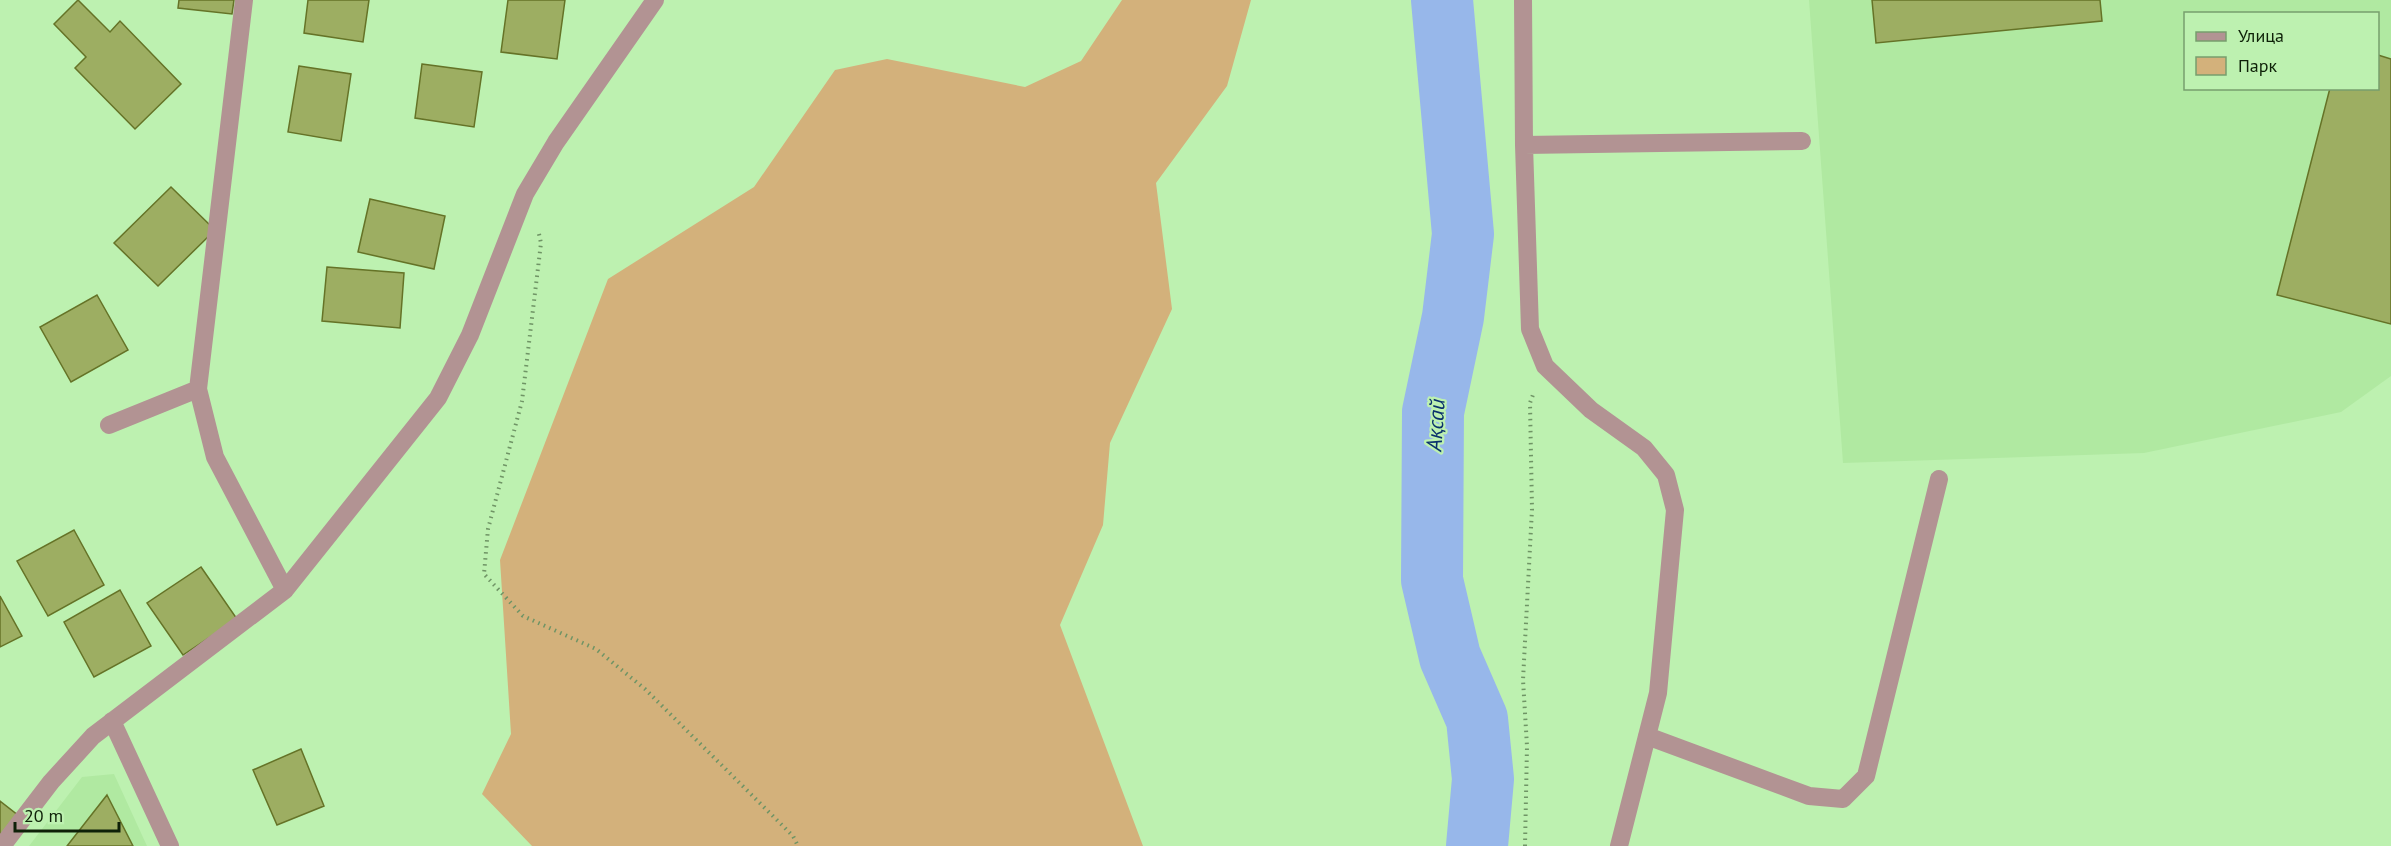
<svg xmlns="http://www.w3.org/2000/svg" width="2391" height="846" viewBox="0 0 2391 846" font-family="'PT Sans',sans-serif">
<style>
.built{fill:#b0e9a1;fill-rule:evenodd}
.green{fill:#d3b17b}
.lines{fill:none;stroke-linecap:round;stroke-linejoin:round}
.river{stroke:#97b7ea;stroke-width:62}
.building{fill:#9dae62;stroke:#657327;stroke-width:1.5}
.path{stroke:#6f9465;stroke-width:4;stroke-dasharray:1.5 4.5;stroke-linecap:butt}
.minor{stroke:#b29393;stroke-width:18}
.labels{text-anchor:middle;stroke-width:4.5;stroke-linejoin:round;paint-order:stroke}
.water-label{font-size:22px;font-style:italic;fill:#0a316c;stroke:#bdf1b0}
</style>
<rect width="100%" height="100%" fill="#bdf1b0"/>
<path class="built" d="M1809 0H2391V376L2341 412 2144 453 1843 463ZM2186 14H2378V88H2186Z
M114 774 147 846H29L82 777Z"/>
<path class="green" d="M1122 0H1251L1227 86 1156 183 1172 309 1110 443 1103 525 1060 625 1143 846H532L482 794 511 734 500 560 608 279 754 187 835 70 887 59 1025 87 1081 61Z"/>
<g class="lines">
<path class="river" d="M1442 0 1463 234 1453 317 1433 412 1432 580 1450 657 1477 719 1483 779 1477 846"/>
</g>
<path class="building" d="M78 0 110 32 120 21 181 84 135 129 75 68 86 57 54 24Z
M179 0H234L232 14 178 8Z
M308 0H369L363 42 304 33Z
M508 0H565L557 59 501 52Z
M1872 0H2100L2102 21 1876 43Z
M2378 55 2391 59V324L2277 295 2330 88H2378Z
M422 64 482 72 474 127 415 118Z
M299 66 351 74 341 141 288 132Z
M171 187 215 230 158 286 114 243Z
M370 199 445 216 434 269 358 252Z
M327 267 404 273 400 328 322 321Z
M97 295 128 350 71 382 40 327Z
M74 530 104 585 48 616 17 561Z
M201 567 237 619 183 655 147 603Z
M120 590 151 646 94 677 64 622Z
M0 596 22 636 0 647Z
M301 749 324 806 277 825 253 770Z
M107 795 133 846H67Z
M0 801 19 816 0 842Z"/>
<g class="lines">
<path class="path" d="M539 234 541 243 522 401 488 529 484 574 523 616 596 649 645 689 793 836 798 846
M1525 846 1527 746 1523 680 1532 509 1530 403 1534 392"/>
<path class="minor" d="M244 0 198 389 215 457 285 590
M1523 0 1524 145 1530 329 1545 366 1591 410 1644 448 1666 475 1675 510 1658 693 1619 846
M1524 145 1802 141
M109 425 198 389
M112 721 170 846
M1647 736 1809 796 1843 799 1866 776 1939 479
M2 846 51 782 93 736 285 590 438 398 470 335 525 194 556 142 655 0"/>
</g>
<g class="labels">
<g class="water-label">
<text transform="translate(1435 425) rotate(-86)" y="8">Ақсай</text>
</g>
</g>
<rect x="2184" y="12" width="195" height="78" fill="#bdf1b0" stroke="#779e6d" stroke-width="1.5"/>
<rect x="2196" y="32" width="30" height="9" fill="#b29393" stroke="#779e6d" stroke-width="1.5"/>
<text x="2238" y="42" font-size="18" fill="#0e2108">Улица</text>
<rect x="2196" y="57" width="30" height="18" fill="#d3b17b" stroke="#779e6d" stroke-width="1.5"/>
<text x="2238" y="72" font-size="18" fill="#0e2108">Парк</text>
<path d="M15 822v9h104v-9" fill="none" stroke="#0e2108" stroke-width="3"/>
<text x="24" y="822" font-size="18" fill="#0e2108" stroke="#bdf1b0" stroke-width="4.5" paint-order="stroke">20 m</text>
</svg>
